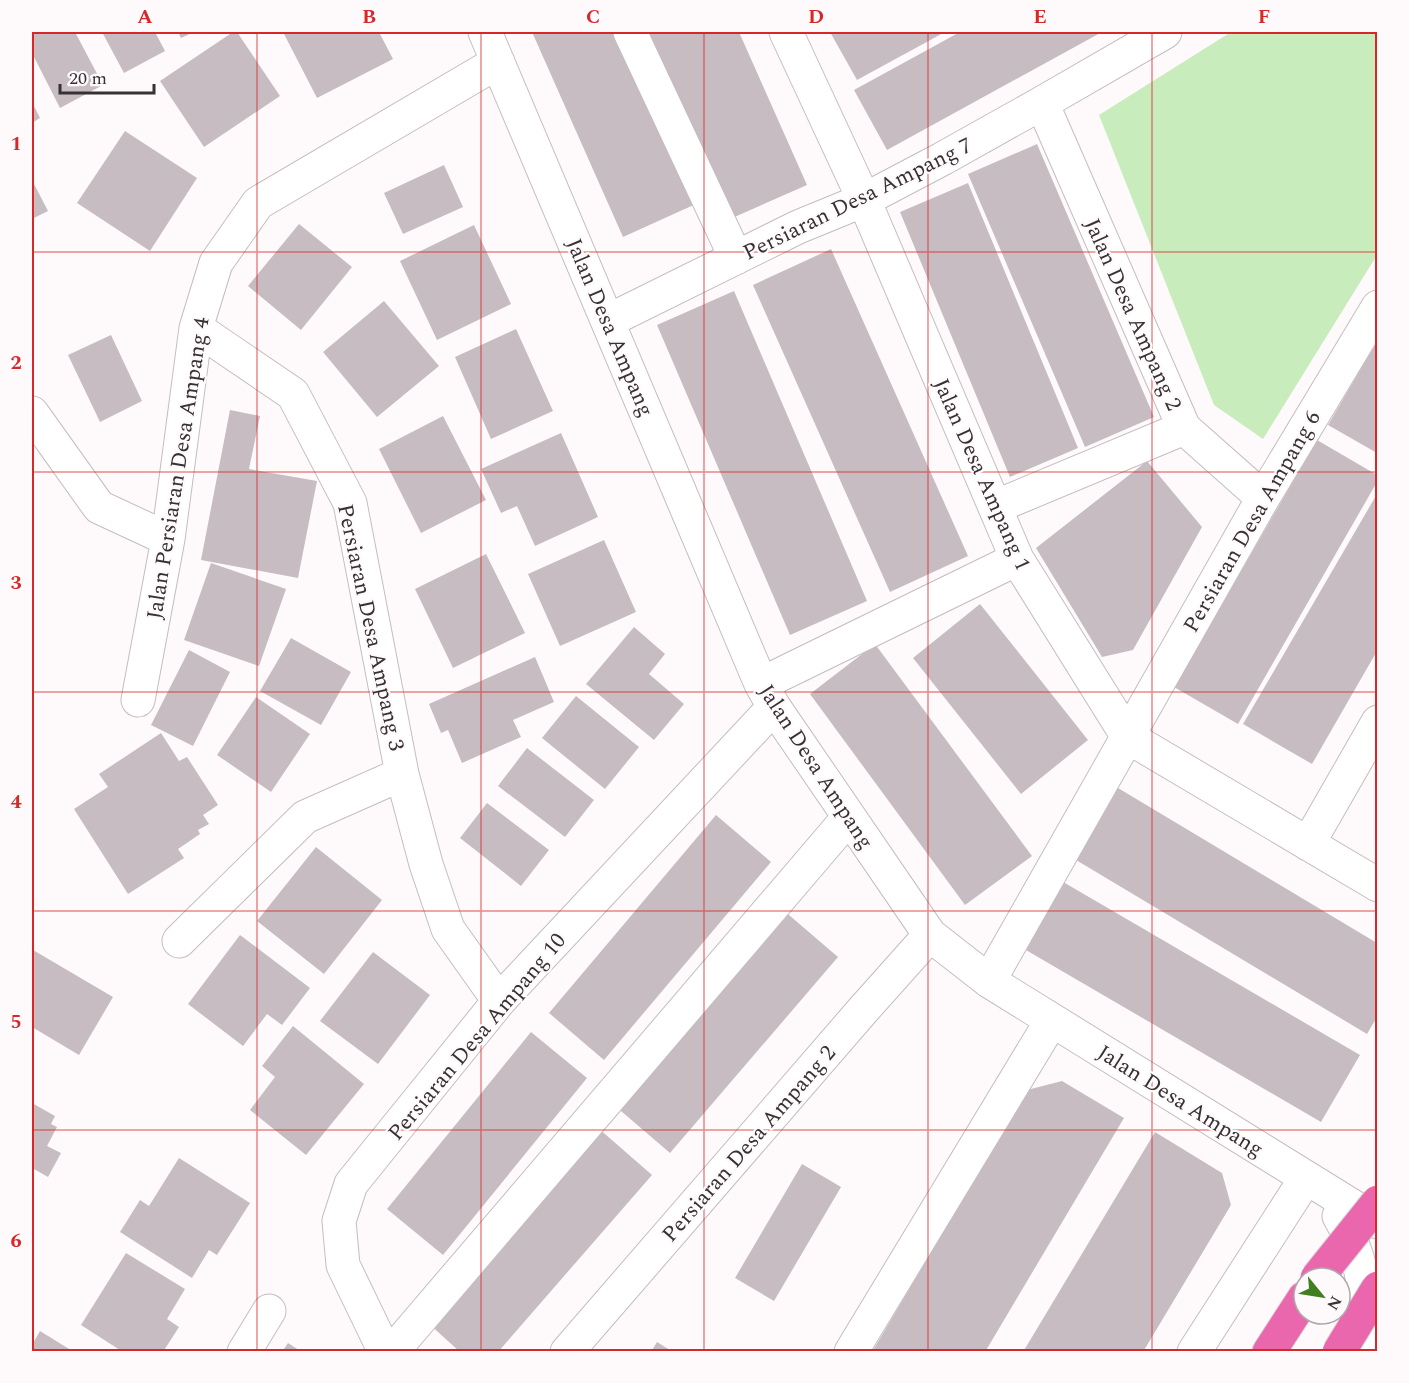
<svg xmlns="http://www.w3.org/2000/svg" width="1409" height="1383" viewBox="0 0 1409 1383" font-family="Spectral,serif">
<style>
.green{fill:#c8ecbb}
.building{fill:#c7bcc1}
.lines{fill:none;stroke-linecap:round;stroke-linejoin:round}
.minor-casing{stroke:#c6bcc0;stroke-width:35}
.highway-casing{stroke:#d7d6d6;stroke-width:35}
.minor{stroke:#fff;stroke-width:33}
.highway{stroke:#ea67ae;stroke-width:33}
.highway-bridge-casing{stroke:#d7d6d6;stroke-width:35;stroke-linecap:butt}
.highway-bridge{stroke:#ea67ae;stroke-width:33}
.grid{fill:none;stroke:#d62828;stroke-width:1.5;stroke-opacity:0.55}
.labels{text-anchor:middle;stroke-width:4.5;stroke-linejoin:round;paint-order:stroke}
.street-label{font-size:22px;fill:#363133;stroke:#fefafc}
.neatline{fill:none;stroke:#d62828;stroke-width:2}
.grid-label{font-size:20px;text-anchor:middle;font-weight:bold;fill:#d62828}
</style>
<rect width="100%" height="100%" fill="#fefafc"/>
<path class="green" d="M1231 32H1377V255L1263 439 1214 405 1099 115Z"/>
<path class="building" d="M32 32H75L103 85 60 108 32 53Z
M102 32H155L165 51 124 73Z
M178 32H194L181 38Z
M233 32H237L280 96 204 147 160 81Z
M283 32H379L393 59 317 98Z
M532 32H622L698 203 623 237Z
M647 32H739L807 185 730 219Z
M830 32H945L857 80Z
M960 32H1102L887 150 854 90Z
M32 102 40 118 32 123Z
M125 131 197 178 150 251 77 203Z
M1037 144 1154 417 1085 447 968 174Z
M444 165 463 207 403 234 384 193Z
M32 180 48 211 32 219Z
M968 183 1078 448 1010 477 900 212Z
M299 224 352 267 301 330 248 286Z
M474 225 511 304 437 340 400 261Z
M831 249 968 556 890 592 753 285Z
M734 291 867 601 790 635 657 325Z
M384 301 439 366 377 417 323 352Z
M516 329 553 411 491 439 455 357Z
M111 335 142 401 100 422 68 355Z
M1377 341V453L1328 425Z
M230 410 260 416 249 469 317 481 298 578 201 560Z
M443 416 486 500 421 533 379 449Z
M561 433 598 517 535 546 517 506 501 513 481 469Z
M1317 440 1377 475V482L1238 724 1174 687Z
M1147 461 1202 527 1133 650 1102 657 1036 548Z
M1377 494V651L1312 764 1243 724Z
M604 540 636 612 560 646 528 574Z
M486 554 525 633 453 668 415 589Z
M211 563 286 589 259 666 184 640Z
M980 604 1088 740 1021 794 913 658Z
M634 627 665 654 649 674 684 704 654 740 586 684Z
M291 638 351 672 321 725 260 691Z
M875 644 1032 856 965 905 810 694Z
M189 650 230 672 193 746 151 725Z
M535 657 554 702 513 720 521 737 462 763 448 730 441 733 429 704Z
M576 696 639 747 605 789 542 738Z
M256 697 310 734 271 792 217 755Z
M161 733 179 761 187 757 218 805 203 815 209 824 198 830 200 834 178 849 184 858 128 894 74 809 108 787 99 774Z
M527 748 594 800 565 837 498 786Z
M1113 785 1377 943V1017L1367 1034 1071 857Z
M487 803 549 850 521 886 460 838Z
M716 815 771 862 604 1060 549 1013Z
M316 847 382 900 324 974 257 921Z
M1058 879 1360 1055 1321 1122 1019 946Z
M782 909 838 957 670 1153 614 1105Z
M240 935 310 988 282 1025 267 1014 243 1046 188 1004Z
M33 950 113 997 79 1055 32 1027V953Z
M373 952 430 995 378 1064 320 1021Z
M293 1026 364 1084 306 1155 250 1110 275 1077 262 1066Z
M531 1032 587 1078 443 1255 387 1209Z
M1062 1081 1124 1118 985 1352H872L1027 1090Z
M32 1103 55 1116 51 1124 57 1127 47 1146 61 1153 48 1177 34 1169 32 1173Z
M597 1127 652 1175 498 1352H460L427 1322Z
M1155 1132 1222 1173 1231 1205 1143 1352H1023Z
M179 1158 250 1203 217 1255 209 1250 192 1278 120 1232 140 1200 149 1206Z
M802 1164 841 1187 774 1301 735 1278Z
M126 1253 185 1289 167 1319 179 1327 163 1352H123L81 1325Z
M40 1331 74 1352H32V1345Z
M657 1342 673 1352H651Z
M288 1343 302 1352H282Z"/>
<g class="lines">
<g class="minor-casing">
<path id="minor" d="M485 32 761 684 774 707 930 935 989 981 1378 1222
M630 32 736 258
M786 32 864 200 1017 559 1128 737 1378 885
M1042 103 1184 428 1263 498
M608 321 798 227 864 200 942 159 1042 103 1165 32
M196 328 293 394 350 503 402 774 426 864 448 929 499 1001
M32 413 99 507 168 539
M995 507 1184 428
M761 684 1017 559
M138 700 168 539 196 328 216 263 258 203 498 62
M1308 844 1378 722
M179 941 305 817 402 774
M989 981 1263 498 1378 307
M1339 1216C1352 1239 1364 1270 1364 1298 1365 1315 1362 1333 1360 1350
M244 1352 269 1311
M385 1352 343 1265 339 1221 351 1184 499 1001 774 707
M392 1352 849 817
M567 1352 863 1010 930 935
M851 1352 1052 1020
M1194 1352 1306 1178"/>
</g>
<g class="highway-casing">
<path id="highway" d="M1269 1352 1304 1298"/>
</g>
<use href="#minor" class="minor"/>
<use href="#highway" class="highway"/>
<g class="highway-bridge-casing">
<path id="highway-bridge" d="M1317 1278 1378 1202
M1339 1352 1378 1288"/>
</g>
<use href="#highway-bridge" class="highway-bridge"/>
</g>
<path class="grid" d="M257 32V1352M481 32V1352M704 32V1352M928 32V1352M1152 32V1352M32 252H1378M32 472H1378M32 692H1378M32 911H1378M32 1130H1378"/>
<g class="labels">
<g class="street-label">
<text transform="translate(857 198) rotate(-26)" y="8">Persiaran Desa Ampang 7</text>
<text transform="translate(1134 314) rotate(66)" y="8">Jalan Desa Ampang 2</text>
<text transform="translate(611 327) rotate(67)" y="8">Jalan Desa Ampang</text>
<text transform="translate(177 468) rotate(-81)" y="8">Jalan Persiaran Desa Ampang 4</text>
<text transform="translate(983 474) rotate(66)" y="8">Jalan Desa Ampang 1</text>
<text transform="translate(1251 521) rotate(-60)" y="8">Persiaran Desa Ampang 6</text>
<text transform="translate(372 627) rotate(78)" y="8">Persiaran Desa Ampang 3</text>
<text transform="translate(817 766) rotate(57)" y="8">Jalan Desa Ampang</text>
<text transform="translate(476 1036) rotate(-50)" y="8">Persiaran Desa Ampang 10</text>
<text transform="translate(1181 1100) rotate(32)" y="8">Jalan Desa Ampang</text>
<text transform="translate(748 1143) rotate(-49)" y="8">Persiaran Desa Ampang 2</text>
</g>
</g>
<rect width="1409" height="1383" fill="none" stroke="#fefafc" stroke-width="66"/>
<g transform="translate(1322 1296) rotate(120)"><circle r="28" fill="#fefafc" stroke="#aeaaac" stroke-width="1.5"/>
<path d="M0-4.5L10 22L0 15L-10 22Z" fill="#3f7f1f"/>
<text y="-9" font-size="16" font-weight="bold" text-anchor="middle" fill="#363133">N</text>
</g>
<path d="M60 84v9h94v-9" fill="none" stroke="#363133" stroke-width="3"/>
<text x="69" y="84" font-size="18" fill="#363133" stroke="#fefafc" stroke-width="4.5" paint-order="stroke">20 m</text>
<rect x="33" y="33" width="1343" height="1317" class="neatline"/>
<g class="grid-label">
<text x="145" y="23">A</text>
<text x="369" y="23">B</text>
<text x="593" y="23">C</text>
<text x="816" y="23">D</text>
<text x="1040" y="23">E</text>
<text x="1264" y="23">F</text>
<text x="16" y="150">1</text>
<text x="16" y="369">2</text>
<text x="16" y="589">3</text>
<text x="16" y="808">4</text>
<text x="16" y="1028">5</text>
<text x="16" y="1247">6</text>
</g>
</svg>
